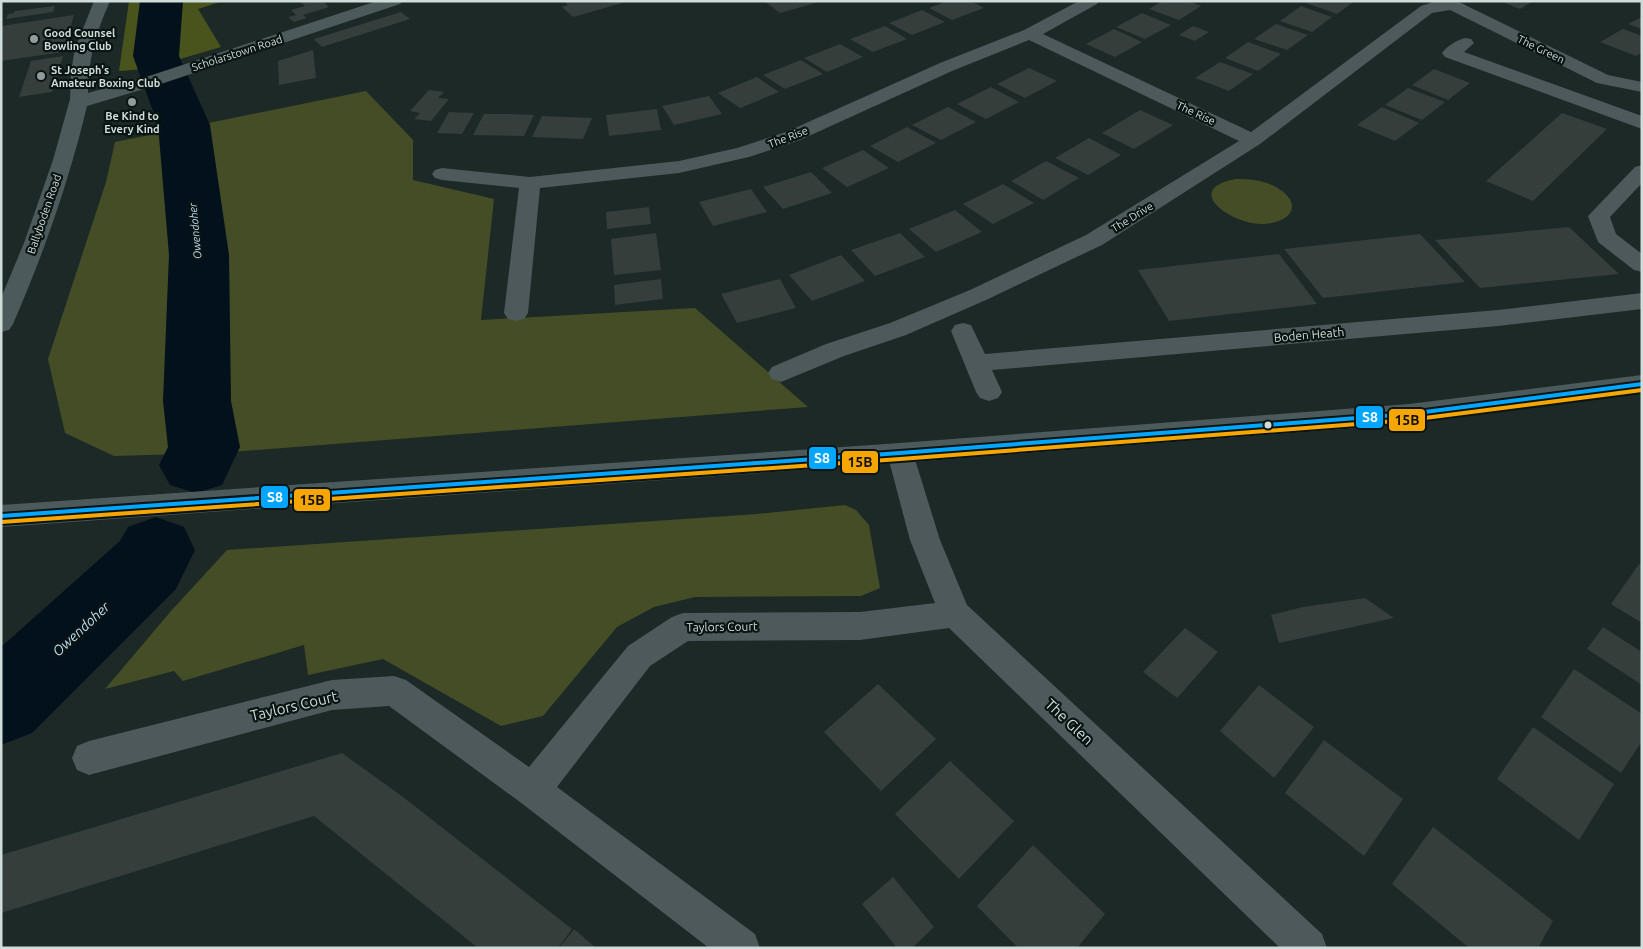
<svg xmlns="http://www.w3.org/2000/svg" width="1643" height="949" viewBox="0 0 1643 949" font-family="Ubuntu,sans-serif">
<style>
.green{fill:#444d25}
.forest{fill:#49541d}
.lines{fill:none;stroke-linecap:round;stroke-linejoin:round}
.river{fill:#03111c;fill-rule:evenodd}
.building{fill:#353e3a}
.street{fill:#4d595a;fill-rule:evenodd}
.secondary{fill:#4c5a5c;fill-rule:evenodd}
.bus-1-casing{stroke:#0a1412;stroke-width:8}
.bus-2-casing{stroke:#0a1412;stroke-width:8}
.bus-1{stroke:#00a6ff;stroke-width:4}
.bus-2{stroke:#f7a600;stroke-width:4}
.poi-dot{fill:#909d9a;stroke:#0a1412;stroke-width:2}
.bus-dot{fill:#cfdcd9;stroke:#0a1412;stroke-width:2}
.labels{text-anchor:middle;stroke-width:4.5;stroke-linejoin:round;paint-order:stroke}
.far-poi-label{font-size:11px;font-weight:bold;fill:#cfdcd9;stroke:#0a1412;text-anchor:start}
.far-street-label{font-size:11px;fill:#cfdcd9;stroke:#0a1412}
.far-water-label{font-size:11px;font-style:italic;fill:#bedcf5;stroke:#0a1412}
.street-label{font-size:12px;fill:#cfdcd9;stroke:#0a1412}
.water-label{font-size:14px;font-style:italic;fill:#bedcf5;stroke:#0a1412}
.near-street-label{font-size:15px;fill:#cfdcd9;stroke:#0a1412}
.line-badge{stroke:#0a1412;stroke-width:2}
.badge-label{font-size:14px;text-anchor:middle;font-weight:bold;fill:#fff}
.pale-badge-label{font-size:14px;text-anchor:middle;font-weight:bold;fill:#111}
</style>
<rect width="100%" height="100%" fill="#1c2926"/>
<path class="green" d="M366 91 413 140V180L494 199 481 320 695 308 808 407 218 453 114 456 65 433 48 359 106 182 115 142Z
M1236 179C1249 179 1262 180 1274 186 1303 201 1295 222 1264 224 1233 226 1180 189 1236 179Z
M845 505 856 510 869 525 880 588 861 596 695 597 654 607 617 627 543 716 501 726 383 659 308 675 304 645 183 681 174 671 105 689 171 611 227 550 757 514Z"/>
<path class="forest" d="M129 1H223L198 9 221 47 146 69 119 71Z"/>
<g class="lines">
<path class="river" d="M140 1H183L179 56 210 125 229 255 231 401 240 447 222 485 196 493 170 485 159 465 168 447 163 401 169 255 158 125 133 56Z
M156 517 184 527 195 550 176 589 32 733 1 745V647L120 541 128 527Z"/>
</g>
<path class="building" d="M299 1H323L329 7 303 15 307 18 294 22 288 17 296 15 291 10 305 6Z
M564 1H626V2L573 17 562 7 568 5Z
M764 1H819V2L780 13Z
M971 1 984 8 952 20 929 8 947 1Z
M1162 1H1189L1201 6 1179 20 1149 9Z
M1309 1H1355L1337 14 1306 3Z
M1500 1H1533L1520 9Z
M55 6 53 12 6 19 8 14 14 13 15 11Z
M1301 6 1332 17 1312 32 1280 21Z
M922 10 945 22 912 35 889 23Z
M401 12 410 19 322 47 314 39Z
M1142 13 1171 25 1145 39 1116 27Z
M74 15 63 52 1 61V26Z
M1642 16V29L1628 24 1638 19Z
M1276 24 1308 35 1287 50 1254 39Z
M885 26 907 39 873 52 850 39Z
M1193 26 1209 32 1195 41 1179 35Z
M1114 29 1142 42 1115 57 1086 44Z
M1623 29 1642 36V52L1636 56 1600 42Z
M1248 42 1281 54 1258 71 1225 58Z
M840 44 863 57 827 72 804 58Z
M313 50 316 78 279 85 278 61Z
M63 56 52 92 19 97 31 61Z
M801 60 823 74 785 89 763 75Z
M1220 62 1253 74 1229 91 1195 78Z
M1029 68 1057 81 1025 98 997 84Z
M1434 69 1470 83 1448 100 1412 85Z
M757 77 779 92 740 108 718 93Z
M991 87 1019 102 986 119 957 104Z
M1408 88 1445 102 1422 120 1385 105Z
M429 90 444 92 438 98 449 99 431 121 414 119 420 113 410 111Z
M709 96 722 114 674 125 662 106Z
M948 107 976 122 941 140 912 125Z
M1382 107 1419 123 1395 141 1357 125Z
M657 109 661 130 609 136 606 115Z
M1140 110 1173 125 1134 149 1102 133Z
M449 112 474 113 462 134 437 133Z
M1562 113 1607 129 1533 201 1486 181Z
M484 114H509L534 115 524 136 473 135Z
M542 116 592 118 583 139 532 137Z
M907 127 936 143 898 162 870 146Z
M1089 138 1121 155 1088 175 1055 158Z
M863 150 889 168 847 187 822 168Z
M1046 161 1079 178 1043 200 1011 181Z
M811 172 832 193 783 209 763 187Z
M1003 184 1034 203 993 224 963 204Z
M751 189 767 212 713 226 699 202Z
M649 207 651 224 607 229 606 212Z
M955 210 982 232 936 252 909 229Z
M1569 227 1619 274 1480 288 1435 240Z
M656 233 661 270 614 275 611 239Z
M900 233 925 257 875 276 851 250Z
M1420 234 1465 282 1323 298 1284 249Z
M1279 254 1317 304 1169 321 1138 270Z
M841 255 865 281 812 301 789 275Z
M661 279 663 299 615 305 614 285Z
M780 279 796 308 737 323 721 294Z
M1639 564 1642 565V623L1611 604Z
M1365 598 1394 618 1279 643 1271 615 1303 607Z
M1603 627 1642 652V685L1587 649Z
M1185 628 1218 652 1177 698 1143 672Z
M1574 669 1642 714V741L1621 773 1541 717Z
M878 684 936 739 881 791 824 732Z
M1259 685 1314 727 1274 778 1220 731Z
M1533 727 1614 784 1579 840 1497 779Z
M1324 740 1403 799 1364 856 1285 793Z
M342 753 403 797 572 929 558 948H478L314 816 1 913V855Z
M950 761 1014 821 959 879 895 814Z
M1433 827 1553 921 1538 948H1469L1392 884Z
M1033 845 1105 914 1077 948H1018L977 906Z
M893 877 934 927 912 948H897L862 904Z
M574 929 596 948H559Z"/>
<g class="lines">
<path class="street" d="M1079 1H1099L1097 4 1043 34 1251 132 1421 6 1436 1H1457L1608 75 1642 82V92L1597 83 1450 10 1432 13 1260 144 1102 245 986 300 906 335 844 356 781 382 772 379 768 373 772 367 826 344 890 323 970 290 1086 235 1239 141 1029 40 952 71 800 140 749 157 679 173 540 188 528 313 524 319 516 321 508 319 504 313 519 188 442 180 435 178 432 174 435 170 442 168 530 177 679 161 737 148 786 132 940 63 1024 30Z
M1465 38 1471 39 1474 43 1464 52 1642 116V129L1445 57 1442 53C1447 46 1457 40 1465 38Z
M1642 165V183L1610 217 1616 234 1642 254V272L1634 270 1598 242 1588 216 1635 167Z
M1642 293V309L1498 326 992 370 1002 392 998 398 989 401 980 398 976 392 951 331 955 325 963 323 971 325 985 354 1498 310Z
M900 443 910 446 913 453 940 540 967 605 1322 934 1327 948H1280L949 628 860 640 688 641 650 666 557 787 755 934 760 948H709L520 802 389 706 332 710 89 775 77 770 72 758 77 746 89 741 332 680 394 676 406 680 529 767 628 646 672 617 683 613 860 612 935 603 910 540 887 453 890 446Z"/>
<path class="secondary" d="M94 1H110C95 36 89 56 88 93L152 75 377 1H402L400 4 164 83 87 106C69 181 44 253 13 324L9 330 1 332V298L24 243 53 160 70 99 71 71 75 49Z
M1642 375V393L1409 424 900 463 1 527V505L900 443 1409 404Z"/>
<g class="bus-1-casing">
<path id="bus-1" d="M1 516 900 453 1409 414 1642 384"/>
</g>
<g class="bus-2-casing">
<path id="bus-2" d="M1 522 900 459 1409 420 1642 390"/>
</g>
<use href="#bus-1" class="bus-1"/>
<use href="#bus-2" class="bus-2"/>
</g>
<g class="poi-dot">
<circle cx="34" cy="39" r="5"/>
<circle cx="41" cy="76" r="5"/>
<circle cx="132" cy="102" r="5"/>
</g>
<circle class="bus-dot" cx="1268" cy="425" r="4.5"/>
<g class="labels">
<g class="far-poi-label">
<text x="44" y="37">Good Counsel<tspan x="44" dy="13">Bowling Club</tspan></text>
<text x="51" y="74">St Joseph's<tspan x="51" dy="13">Amateur Boxing Club</tspan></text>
<text x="132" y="120" text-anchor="middle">Be Kind to<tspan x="132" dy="13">Every Kind</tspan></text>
</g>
<g class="far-street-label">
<text transform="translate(1541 49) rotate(26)" y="4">The Green</text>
<text transform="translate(237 53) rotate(-18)" y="4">Scholarstown Road</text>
<text transform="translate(1196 113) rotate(25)" y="4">The Rise</text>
<text transform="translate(788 137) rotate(-21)" y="4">The Rise</text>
<text transform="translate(44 214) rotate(-71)" y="4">Ballyboden Road</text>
<text transform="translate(1132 217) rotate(-32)" y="4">The Drive</text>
</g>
<g class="far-water-label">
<text transform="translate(195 231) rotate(-95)" y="4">Owendoher</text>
</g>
<g class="street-label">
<text transform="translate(1309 335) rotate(-5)" y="4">Boden Heath</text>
<text transform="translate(722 627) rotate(-1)" y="4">Taylors Court</text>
</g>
<g class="water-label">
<text transform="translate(81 629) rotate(-43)" y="5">Owendoher</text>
</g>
<g class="near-street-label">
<text transform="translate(294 706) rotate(-13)" y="5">Taylors Court</text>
<text transform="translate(1069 722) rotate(43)" y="5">The Glen</text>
</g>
</g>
<g class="line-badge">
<rect x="1355" y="405" width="29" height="24" rx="5" fill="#00a6ff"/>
<rect x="1388" y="408" width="38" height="24" rx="5" fill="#f7a600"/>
<rect x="808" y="446" width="29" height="24" rx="5" fill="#00a6ff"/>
<rect x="841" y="450" width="38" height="24" rx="5" fill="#f7a600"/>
<rect x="260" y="485" width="29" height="24" rx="5" fill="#00a6ff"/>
<rect x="293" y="488" width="38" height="24" rx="5" fill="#f7a600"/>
</g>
<g class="badge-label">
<text x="1370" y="422">S8</text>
<text x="822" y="463">S8</text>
<text x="275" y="502">S8</text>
</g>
<g class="pale-badge-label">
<text x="1407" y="425">15B</text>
<text x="860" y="467">15B</text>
<text x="312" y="505">15B</text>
</g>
<rect width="1643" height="949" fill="none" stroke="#cfdcd9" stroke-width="5"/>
</svg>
